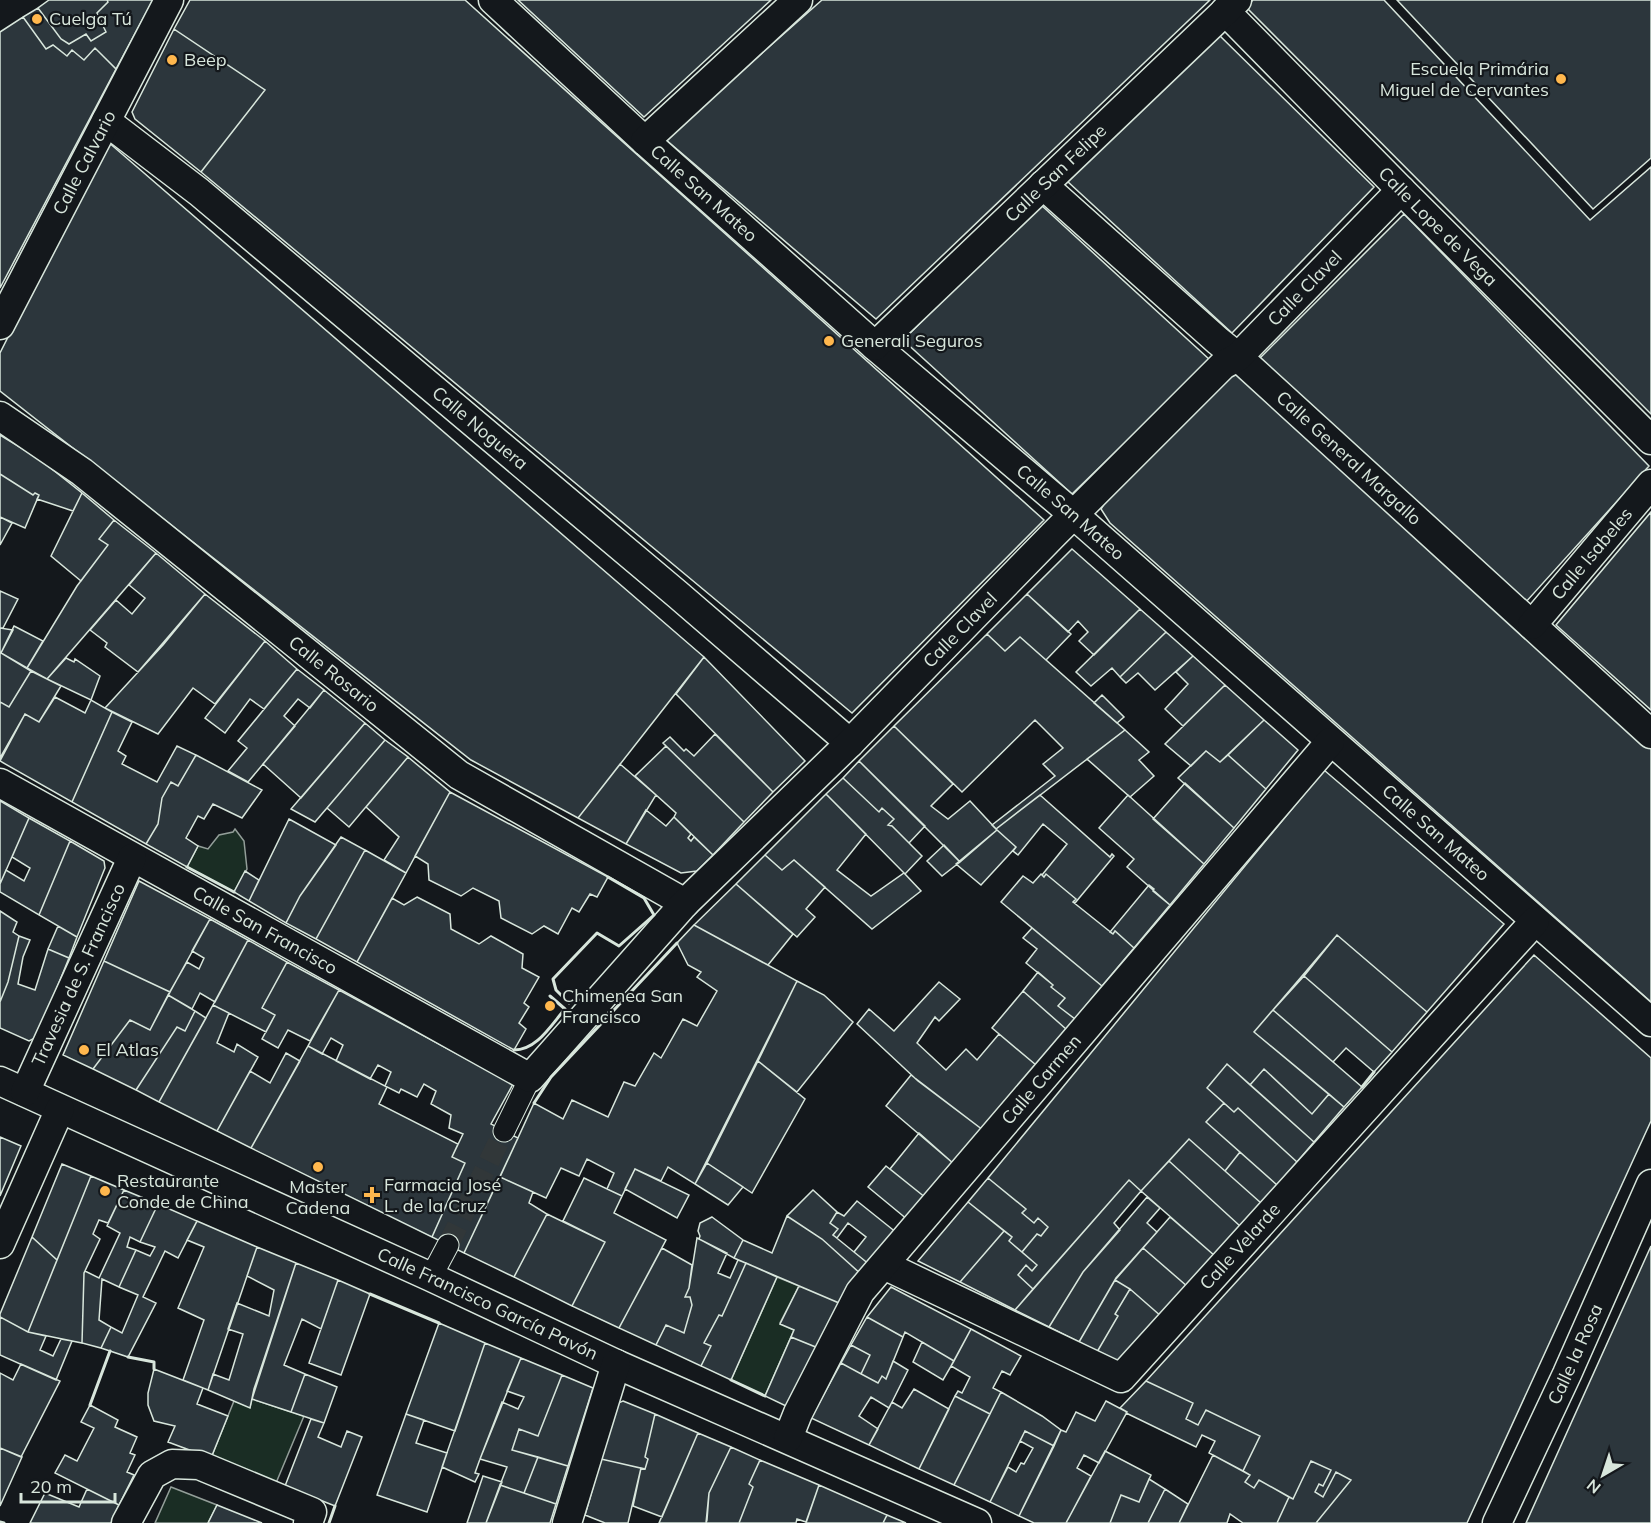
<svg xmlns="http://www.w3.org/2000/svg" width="1651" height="1523" viewBox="0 0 1651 1523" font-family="Mulish,sans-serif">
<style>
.green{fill:#1a2d24;stroke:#939e99;stroke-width:1.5}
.building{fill:#2c363c;stroke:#d8e6dc;stroke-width:1.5}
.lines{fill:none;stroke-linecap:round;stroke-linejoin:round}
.pedestrian-tunnel{stroke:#313739;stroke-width:21;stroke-dasharray:21 10;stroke-linecap:butt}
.pedestrian-casing{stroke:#d8e6dc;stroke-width:23}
.minor-casing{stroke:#d8e6dc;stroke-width:31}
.pedestrian{stroke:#14181c;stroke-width:21}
.minor{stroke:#14181c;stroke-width:28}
.wall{stroke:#d8e6dc;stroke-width:3}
.poi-dot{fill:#ffb74d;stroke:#14181c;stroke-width:2}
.labels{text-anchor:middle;stroke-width:4.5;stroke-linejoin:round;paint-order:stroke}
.poi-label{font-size:18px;fill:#d8e6dc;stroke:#14181c;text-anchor:start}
.street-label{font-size:18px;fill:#d8e6dc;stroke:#14181c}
</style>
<rect width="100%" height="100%" fill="#14181c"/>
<path class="green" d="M235 829 244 841 247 869 234 892 187 867 198 846 208 849 219 835 233 832Z
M777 1277 799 1286 780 1323 794 1330 765 1396 731 1380Z
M252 1399 304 1416 276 1483 211 1458 234 1401 250 1407Z
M171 1487 217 1505 208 1523H155Z"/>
<path class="building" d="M49 0H107L108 2 97 13 106 32 91 41 86 34 69 44 61 39 38 8Z
M107 0H153L116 69 95 48 84 60 72 50 67 56 53 45 46 49 23 17 38 8 61 39 69 44 86 34 91 41 106 32 97 13 108 2Z
M190 0H465L1044 520 852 713 201 172 265 90 174 29Z
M518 0H771L644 117Z
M822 0H1210L876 319 665 139Z
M1253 0H1384L1590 220 1651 167V414L1246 7Z
M1397 0H1651V158L1593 209Z
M23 17 46 49 53 45 67 56 72 50 84 60 95 48 116 69 0 288V32Z
M174 29 265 90 201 172 135 119 132 112Z
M1219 35 1374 187 1232 333 1067 181Z
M107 141 704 657 578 818 471 760 0 391V353Z
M1040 204 1210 360 1072 494 903 340Z
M1404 214 1649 466 1524 604 1259 359Z
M1233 370 1249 374 1651 748V1002L1110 523 1101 509 1109 496Z
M0 435 38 458 82 493 73 511 37 499 39 495 35 493 33 495 0 474Z
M0 474 33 495 35 493 39 495 25 528 0 517Z
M82 493 114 520 99 539 108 545 81 581 51 556Z
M1651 512V710L1556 625Z
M0 517 12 523 0 545Z
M114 520 156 553 47 679 27 668 77 586 108 545 99 539Z
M1072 549 1140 609 1094 655 1079 641 1088 632 1078 621 1068 632 1027 594Z
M156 553 205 594 138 672 105 647 107 643 90 630 116 600 132 614 145 598 129 585Z
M0 591 18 599 3 628H0Z
M205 594 265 641 215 704 193 688 158 734 105 708 163 645Z
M1027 594 1071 634 1046 660 1020 637 1005 651 987 634Z
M1140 609 1166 632 1120 677 1112 668 1091 686 1076 672Z
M14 626 43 641 27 668 1 653Z
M0 628 13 630 1 653 31 671 9 707 0 702Z
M1166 632 1193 656 1155 690 1138 673 1126 683 1120 677Z
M987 634 1005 651 1020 637 1125 730 996 829 992 825 1055 776 1043 764 1063 748 1035 720 962 792 894 726Z
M265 641 297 669 264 709 250 699 225 733 205 718Z
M1193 656 1225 685 1183 726 1165 709 1188 684 1176 672Z
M704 657 805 761 773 792 676 694Z
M66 658 74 662 75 659 100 676 91 700 47 679Z
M297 669 324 690 310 708 298 699 284 716 295 726 248 782 228 771 247 748 238 741Z
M31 671 61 686 39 722 25 714 0 758V702L9 707Z
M1225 685 1264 720 1220 762 1206 751 1191 766 1165 744Z
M324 690 365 723 301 798 263 764Z
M1102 695 1124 717 1117 723 1094 703Z
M55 697 85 713 91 700 112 712 72 802 0 761 25 714 39 722Z
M112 712 132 722 118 751 126 756 122 764 157 782 177 746 196 755 178 786 171 782 162 798 158 824 146 844 72 802Z
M1264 720 1298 750 1266 789 1228 755Z
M365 723 385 740 315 822 291 809Z
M894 726 953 784 931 806 948 819 970 801 997 830 960 862 859 761Z
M1125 730 1149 752 1139 760 1154 776 1130 797 1087 759Z
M715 734 773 792 744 822 663 743 670 737 684 751 686 749 694 756Z
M385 740 408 757 349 827 327 808Z
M666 746 744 822 713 855 674 817 676 813 635 776Z
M1206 751 1220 762 1228 755 1266 789 1234 828 1178 778Z
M196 755 262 790 242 818 213 804 204 819 198 816 186 838 198 846 187 867 146 844 158 824 162 798 171 782 178 786Z
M408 757 450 792 406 873 384 860 399 837 366 807Z
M859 761 925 826 909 843 892 826 888 825 894 819 882 808 879 812 843 778Z
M620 764 656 795 626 844 578 818Z
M1324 770 1504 924 1427 1012 1337 935 1254 1032 1329 1094 1312 1114 1264 1069 1250 1085 1227 1064 1207 1088 1224 1103 1206 1122 1240 1152 1225 1171 1189 1139 1141 1191 1129 1180 1033 1289 1018 1275 1026 1265 1032 1271 1037 1265 1022 1252 1037 1234 1041 1236 1048 1227 1038 1218 1034 1223 1022 1213 1026 1209 988 1178Z
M843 778 879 812 882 808 894 819 888 825 892 826 922 856 905 874 826 794Z
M1185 783 1234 828 1204 864 1153 819Z
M450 792 608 877 597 897 590 894 579 912 572 908 558 934 544 926 532 934 501 918 499 901 473 888 461 896 429 880 428 864 415 856Z
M826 794 866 834 837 870 871 896 904 873 921 891 872 929 794 860 782 870 765 855Z
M1040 795 1110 857 1112 854 1114 856 1075 903 1073 902 1076 899 1046 874 1044 877 1042 875 1067 844 1043 824 1018 855 1013 851 1016 847 996 829Z
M1128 795 1204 864 1170 905 1127 867 1134 859 1099 828Z
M0 801 29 818 0 884Z
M646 810 666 826 674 817 691 834 688 838 691 841 694 837 713 855 697 871 681 873 626 844Z
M29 818 70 841 39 915 0 892V884L6 870 24 881 30 868 12 857Z
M289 819 336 845 300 896 286 923 249 901Z
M997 830 1016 847 981 885 956 864Z
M341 837 365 850 316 939 286 923 300 896Z
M70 841 104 861 105 868 77 937 39 915Z
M944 845 960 862 942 876 927 861Z
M365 850 406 873 357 962 316 939Z
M765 855 782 870 794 860 825 887 806 909 815 917 797 937 736 884Z
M245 871 259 880 249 901 234 892Z
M1041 874 1044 877 1046 874 1076 899 1073 902 1113 934 1115 931 1134 948 1102 986 1001 902 1023 876 1033 883Z
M139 881 210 919 170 992 104 961Z
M736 884 793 934 768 965 694 925Z
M1149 885 1154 889 1153 891 1170 905 1134 948 1115 931 1113 934 1110 932Z
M417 897 450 914 451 929 479 944 491 936 523 954 522 968 539 977 524 1003 529 1007 519 1023 526 1029 514 1050 357 962 392 898 404 905Z
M0 911 17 922 13 932 19 936 8 982 0 1002Z
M210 919 248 940 215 1002 200 993 192 1009 168 995 187 962 199 969 204 958 192 951Z
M694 925 797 981 695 1184 668 1167 661 1181 635 1169 622 1196 607 1189 614 1173 587 1159 579 1176 561 1168 546 1198 500 1177 534 1103 563 1119 572 1100 608 1117 624 1082 635 1086 654 1053 661 1058 683 1019 697 1026 717 991 697 977 701 972 688 965 677 943Z
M58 926 77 937 69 958 48 949Z
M1032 928 1102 986 1075 1019 1058 1006 1065 998 1051 987 1053 985 1026 963 1037 949 1023 938Z
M1337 935 1427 1012 1392 1052 1304 976Z
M19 936 30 940 23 957 18 984 35 990 48 949 69 958 37 1037 29 1041 0 1028V1002L8 982Z
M248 940 287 962 262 1008 275 1015 266 1032 213 1005Z
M1534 955 1651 1058V1121L1467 1523H1316L1351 1480 1336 1472 1323 1497 1315 1492 1319 1484 1323 1486 1331 1470 1311 1461 1293 1499 1259 1480 1254 1488 1245 1482 1250 1475 1243 1471 1260 1436 1206 1410 1198 1425 1186 1419 1193 1403 1146 1381Z
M104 961 170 992 150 1030 130 1020 93 1069 63 1055Z
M287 962 339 990 310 1041 288 1030 278 1048 262 1039 275 1015 262 1008Z
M1038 972 1053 985 1051 987 1065 998 1058 1006 1075 1019 1066 1029 1023 991Z
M1304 976 1392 1052 1374 1072 1346 1048 1333 1062 1273 1010Z
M797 981 824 995 853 1022 797 1092 758 1061Z
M939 982 960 999 939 1021 935 1017 917 1043 946 1070 966 1049 977 1060 999 1034 1036 1065 983 1130 918 1081 857 1024 869 1009 894 1031Z
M339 990 513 1084 491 1124 518 1138 464 1253 432 1237 465 1163 452 1157 463 1134 449 1128 451 1115 431 1104 436 1091 424 1084 417 1097 401 1089 399 1093 385 1086 391 1072 378 1065 370 1079 336 1061 343 1045 331 1038 322 1054 308 1046Z
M1023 991 1066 1029 1036 1065 992 1028Z
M168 995 195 1011 185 1031 177 1027 136 1090 93 1069 130 1020 150 1030Z
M213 1005 229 1013 217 1043 234 1052 237 1044 258 1057 217 1131 159 1102Z
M1273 1010 1362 1087 1344 1107 1254 1032Z
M195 1011 206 1018 159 1102 136 1090 177 1027 185 1031Z
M308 1046 387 1087 379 1104 458 1144 452 1157 465 1163 432 1237 251 1148Z
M286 1053 300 1061 251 1148 217 1131 250 1071 270 1083Z
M758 1061 805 1099 752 1193 707 1163Z
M1227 1064 1314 1142 1297 1162 1238 1108 1234 1112 1207 1088Z
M1264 1069 1312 1114 1329 1094 1344 1107 1314 1142 1250 1085Z
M911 1075 983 1130 954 1164 886 1106Z
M1224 1103 1234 1112 1238 1108 1297 1162 1277 1185 1206 1122Z
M919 1133 954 1164 926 1198 890 1169Z
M0 1137 21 1146 0 1196Z
M1189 1139 1261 1203 1240 1226 1169 1161Z
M1240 1152 1277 1185 1261 1203 1225 1171Z
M1169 1161 1240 1226 1215 1256 1141 1191Z
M707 1163 743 1187 728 1205 695 1184Z
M62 1164 91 1176 57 1260 32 1237Z
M886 1166 926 1198 908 1220 868 1187Z
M635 1169 689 1195 677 1218 625 1189Z
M91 1176 124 1190 108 1223 99 1220 93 1234 100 1239 84 1273 82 1343 28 1332Z
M500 1177 533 1192 529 1203 547 1214 514 1277 464 1253Z
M584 1178 622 1196 614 1213 666 1240 619 1328 572 1306 605 1242 563 1221Z
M988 1178 1026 1209 1022 1213 1034 1223 1038 1218 1048 1227 1041 1236 1037 1234 1022 1252 1009 1241 1012 1237 968 1202Z
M1129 1180 1141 1191 1114 1223 1120 1230 1083 1272 1049 1327 1015 1310Z
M124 1190 158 1204 140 1242 130 1237 127 1247 136 1250 119 1287 102 1279 99 1320 111 1327 101 1348 82 1343 84 1273 85 1271 99 1278 120 1233 107 1226Z
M813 1190 837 1212 830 1223 838 1229 833 1235 870 1265 862 1275 822 1239 787 1216Z
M1147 1197 1160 1208 1147 1223 1157 1232 1116 1278 1079 1342 1049 1327 1083 1272Z
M857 1201 897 1233 870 1265 854 1252 866 1237 848 1223 837 1238 833 1235 838 1229 830 1223 837 1212 844 1216Z
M968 1202 1004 1231 960 1282 918 1261Z
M158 1204 197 1221 178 1258 165 1251 143 1297 156 1303 128 1357 101 1348 111 1327 122 1333 138 1295 119 1287 136 1250 150 1256 155 1247 140 1242Z
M547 1214 605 1242 572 1306 514 1277Z
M787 1216 822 1239 862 1275 839 1303 734 1258 743 1240 772 1253Z
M712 1217 743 1240 734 1258 699 1239 700 1236 698 1231 700 1223Z
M1170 1217 1215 1256 1188 1287 1143 1248Z
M197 1221 257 1247 208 1390 183 1380 204 1320 178 1308 204 1247 187 1240Z
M1004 1231 1012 1237 1009 1241 1037 1265 1032 1271 1026 1265 1018 1275 1033 1289 1015 1310 960 1282Z
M32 1237 57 1260 28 1332 0 1317V1314Z
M697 1238 727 1253 718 1273 730 1278 738 1260 746 1263 722 1316 719 1315 704 1343 711 1346 701 1366 656 1345 666 1325 684 1333 692 1305 690 1297H685L689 1288Z
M1651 1246V1523H1526Z
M257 1247 296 1263 254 1389 250 1408 208 1390 213 1374 229 1380 243 1334 228 1329 237 1303 269 1316 274 1290 247 1276Z
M662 1248 692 1265 689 1288 685 1297H690L692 1305 684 1333 666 1325 656 1345 619 1328Z
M1143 1248 1188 1287 1162 1317 1130 1289 1115 1280Z
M296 1263 338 1280 321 1329 302 1319 284 1365 305 1374 291 1412 252 1399Z
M746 1263 777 1277 731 1380 701 1366 711 1346 704 1343 719 1315 722 1316Z
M338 1280 370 1294 341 1375 309 1363Z
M1115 1280 1130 1289 1115 1314 1118 1316 1097 1352 1079 1342Z
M799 1286 839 1303 818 1348 791 1337 794 1330 780 1324Z
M891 1287 971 1329 954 1361 905 1332 903 1337 867 1317Z
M1130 1289 1162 1317 1121 1364 1097 1352 1118 1316 1115 1314Z
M0 1317 28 1332 46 1336 40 1350 53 1356 61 1339 72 1341 56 1380 0 1355Z
M867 1317 903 1337 886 1379 882 1376 878 1383 861 1374 870 1355 851 1345Z
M439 1323 485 1343 455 1431 406 1414Z
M971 1329 1021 1356 1010 1375 1002 1371 993 1388 1001 1392 990 1414 955 1396 958 1391 962 1393 970 1377 951 1366Z
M791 1337 818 1348 786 1406 765 1396Z
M922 1342 954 1361 943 1380 913 1362Z
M485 1343 521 1358 480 1459 475 1473 479 1474 475 1482 442 1467Z
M851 1345 870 1355 861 1374 841 1363Z
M521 1358 562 1375 538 1436 519 1429 512 1450 538 1457 524 1493 500 1485 507 1467 480 1459 502 1402 518 1409 524 1397 507 1391Z
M893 1361 908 1370 889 1408 871 1397 859 1416 878 1429 869 1445 811 1418 841 1363 878 1383 882 1376 886 1379Z
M21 1364 60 1381 21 1457 0 1448V1373L13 1380Z
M154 1369 203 1388 197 1404 228 1416 211 1458 168 1442 175 1426 154 1421 148 1405V1393Z
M305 1374 337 1387 324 1423 291 1412Z
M562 1375 593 1388 568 1466 512 1450 519 1429 538 1436Z
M1146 1381 1193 1403 1186 1419 1198 1425 1206 1410 1260 1436 1243 1471 1209 1453 1215 1441 1202 1435 1196 1447 1126 1413 1127 1412 1120 1408Z
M914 1389 949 1409 919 1469 869 1445 892 1402 902 1408Z
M1001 1392 1042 1416 1061 1430 1054 1446 1025 1431 990 1502 954 1485Z
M955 1396 990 1414 954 1485 919 1469Z
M623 1401 655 1414 645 1457 648 1459 645 1469 601 1459 618 1403Z
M1106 1401 1127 1412 1099 1463 1084 1455 1077 1468 1091 1476 1066 1523H1034L1019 1516 1061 1430 1066 1432 1076 1412 1095 1421Z
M90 1405 118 1420 115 1427 137 1437 130 1453 135 1455 127 1472 134 1475 119 1505 55 1473 65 1455 77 1461 94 1428 81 1422Z
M406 1414 424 1420 416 1443 447 1453 427 1512 377 1495Z
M655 1414 698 1433 662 1517 633 1506 641 1468 645 1469 648 1459 645 1457Z
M311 1419 324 1423 318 1437 341 1447 347 1431 362 1437 335 1506 285 1486Z
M1025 1431 1054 1446 1019 1516 990 1502 1008 1467 1016 1472 1021 1463 1024 1464 1033 1448 1020 1441Z
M698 1433 731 1447 709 1493 707 1520 706 1523H659Z
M731 1447 760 1460 749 1484 753 1487 739 1523H706L709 1493Z
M0 1448 22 1457 0 1506Z
M1105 1451 1151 1475 1139 1502 1121 1495 1110 1523H1066Z
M1213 1455 1250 1475 1245 1482 1254 1488 1259 1480 1289 1497 1277 1523H1243L1230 1514 1227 1523H1179Z
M538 1457 568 1466 556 1504 524 1493Z
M601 1459 641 1468 628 1523H605L585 1515Z
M760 1460 819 1485 806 1522 797 1519 796 1523H739L753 1487 749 1484Z
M1311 1461 1331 1470 1323 1486 1319 1484 1315 1492 1323 1497 1336 1472 1351 1480 1316 1523H1277L1289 1497 1293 1499Z
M483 1476 502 1482 486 1523H467Z
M1149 1479 1165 1489 1148 1523H1110L1121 1495 1139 1502Z
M500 1485 556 1504 550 1523H486Z
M819 1485 887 1515 883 1523H806Z
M87 1489 119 1505 111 1523H30L45 1493 79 1507Z
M1165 1489 1188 1504 1179 1523H1148Z
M217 1505 262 1523H208Z
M887 1515 906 1523H883Z"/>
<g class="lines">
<path class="pedestrian-tunnel" d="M448 1245 504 1131"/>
<g class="pedestrian-casing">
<path id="pedestrian" d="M504 1131 530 1078
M431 1277 448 1245"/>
</g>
<g class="minor-casing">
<g id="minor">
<path id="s1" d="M493 0 645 141 875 346 1073 514 1651 1022"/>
<path id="s2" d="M1225 11 1401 190 1651 440"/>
<path id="s3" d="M106 121 199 192 677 594 850 743"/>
<path d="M645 141 798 0"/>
<path id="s4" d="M1043 185 1218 341 1238 357 1651 734"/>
<path id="s5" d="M0 325 169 0"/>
<path id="s6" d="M875 346 1237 0"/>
<path id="s7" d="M0 416 82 472 459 775 685 903"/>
<path id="s8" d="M1532 625 1651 484"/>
<path id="s9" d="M0 783 530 1078 685 903 850 743 1053 535 1223 365 1238 357 1401 190"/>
<path id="s10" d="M0 1081 431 1277 616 1364 977 1523"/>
<path id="s11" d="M25 1092 132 858"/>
<path d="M0 1244 60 1109"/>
<path id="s12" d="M884 1265 1121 1378 1535 921"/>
<path id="s13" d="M788 1438 798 1413 860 1292 1330 742"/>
<path d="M126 1523 152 1475 172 1464 199 1465 312 1512 308 1523"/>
<path d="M567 1523 616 1364"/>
<path id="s14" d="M1497 1523 1567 1374 1651 1184"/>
</g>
</g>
<use href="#pedestrian" class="pedestrian"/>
<use href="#minor" class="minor"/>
<path class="wall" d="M187 867 234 892
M569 1003 556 990 553 979 597 933 619 946 654 915 644 898 608 877
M514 1050C537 1050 551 1025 565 1009L550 996
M1362 1087 1374 1072
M534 1103 551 1077 677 943
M370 1294 439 1323
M128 1357 154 1362V1369
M731 1380 765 1396
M90 1405 110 1351
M0 1522 4 1523
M329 1523 335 1506"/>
</g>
<g class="poi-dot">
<circle cx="37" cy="19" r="6"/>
<circle cx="172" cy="60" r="6"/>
<circle cx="1561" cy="79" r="6"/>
<circle cx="829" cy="341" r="6"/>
<circle cx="550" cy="1006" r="6"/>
<circle cx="84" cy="1050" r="6"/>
<circle cx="318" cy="1167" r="6"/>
<circle cx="105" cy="1191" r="6"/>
<path d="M369 1186h6v6h6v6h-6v6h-6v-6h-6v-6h6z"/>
</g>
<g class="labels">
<g class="poi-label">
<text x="49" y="25">Cuelga Tú</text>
<text x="184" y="66">Beep</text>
<text x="1549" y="75" text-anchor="end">Escuela Primária<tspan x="1549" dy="21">Miguel de Cervantes</tspan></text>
<text x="841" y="347">Generali Seguros</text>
<text x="562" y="1002">Chimenea San<tspan x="562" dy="21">Francisco</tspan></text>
<text x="96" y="1056">El Atlas</text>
<text x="117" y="1187">Restaurante<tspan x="117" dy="21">Conde de China</tspan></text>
<text x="384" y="1191">Farmacia José<tspan x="384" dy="21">L. de la Cruz</tspan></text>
<text x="318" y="1193" text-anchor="middle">Master<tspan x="318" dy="21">Cadena</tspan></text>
</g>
<g class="street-label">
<text dy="6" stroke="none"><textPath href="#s5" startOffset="183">Calle Calvario</textPath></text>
<text dy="6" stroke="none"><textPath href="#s6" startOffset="250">Calle San Felipe</textPath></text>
<text dy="6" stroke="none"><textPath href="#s1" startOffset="286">Calle San Mateo</textPath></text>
<text dy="6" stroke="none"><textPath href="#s2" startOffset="303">Calle Lope de Vega</textPath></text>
<text dy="6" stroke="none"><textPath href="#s9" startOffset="1714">Calle Clavel</textPath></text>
<text dy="6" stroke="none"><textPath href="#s3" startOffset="484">Calle Noguera</textPath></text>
<text dy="6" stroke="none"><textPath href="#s4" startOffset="410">Calle General Margallo</textPath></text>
<text dy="6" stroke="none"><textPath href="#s1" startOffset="772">Calle San Mateo</textPath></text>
<text dy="6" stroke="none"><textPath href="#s8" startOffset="93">Calle Isabeles</textPath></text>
<text dy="6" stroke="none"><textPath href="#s9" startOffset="1228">Calle Clavel</textPath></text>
<text dy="6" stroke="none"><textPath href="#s7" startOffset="422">Calle Rosario</textPath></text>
<text dy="6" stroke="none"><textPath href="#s1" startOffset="1258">Calle San Mateo</textPath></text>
<text dy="6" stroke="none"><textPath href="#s9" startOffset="303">Calle San Francisco</textPath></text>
<text dy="6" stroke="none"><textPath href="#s11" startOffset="129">Travesia de S. Francisco</textPath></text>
<text dy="6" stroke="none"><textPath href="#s13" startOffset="442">Calle Carmen</textPath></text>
<text dy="6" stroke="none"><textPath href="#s12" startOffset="440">Calle Velarde</textPath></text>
<text dy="6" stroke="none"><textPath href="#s10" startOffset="536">Calle Francisco García Pavón</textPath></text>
<text dy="6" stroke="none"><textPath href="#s14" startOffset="186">Calle la Rosa</textPath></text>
</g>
</g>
<g transform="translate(1603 1475) rotate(219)" stroke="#14181c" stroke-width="4.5" paint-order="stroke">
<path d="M0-4.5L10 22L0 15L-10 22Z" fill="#d8e6dc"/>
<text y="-9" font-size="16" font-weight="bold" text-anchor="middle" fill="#d8e6dc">N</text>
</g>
<path d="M21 1493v9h94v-9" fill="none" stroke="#d8e6dc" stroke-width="3"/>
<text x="30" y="1493" font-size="18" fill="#d8e6dc" stroke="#14181c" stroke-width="4.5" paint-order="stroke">20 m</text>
</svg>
